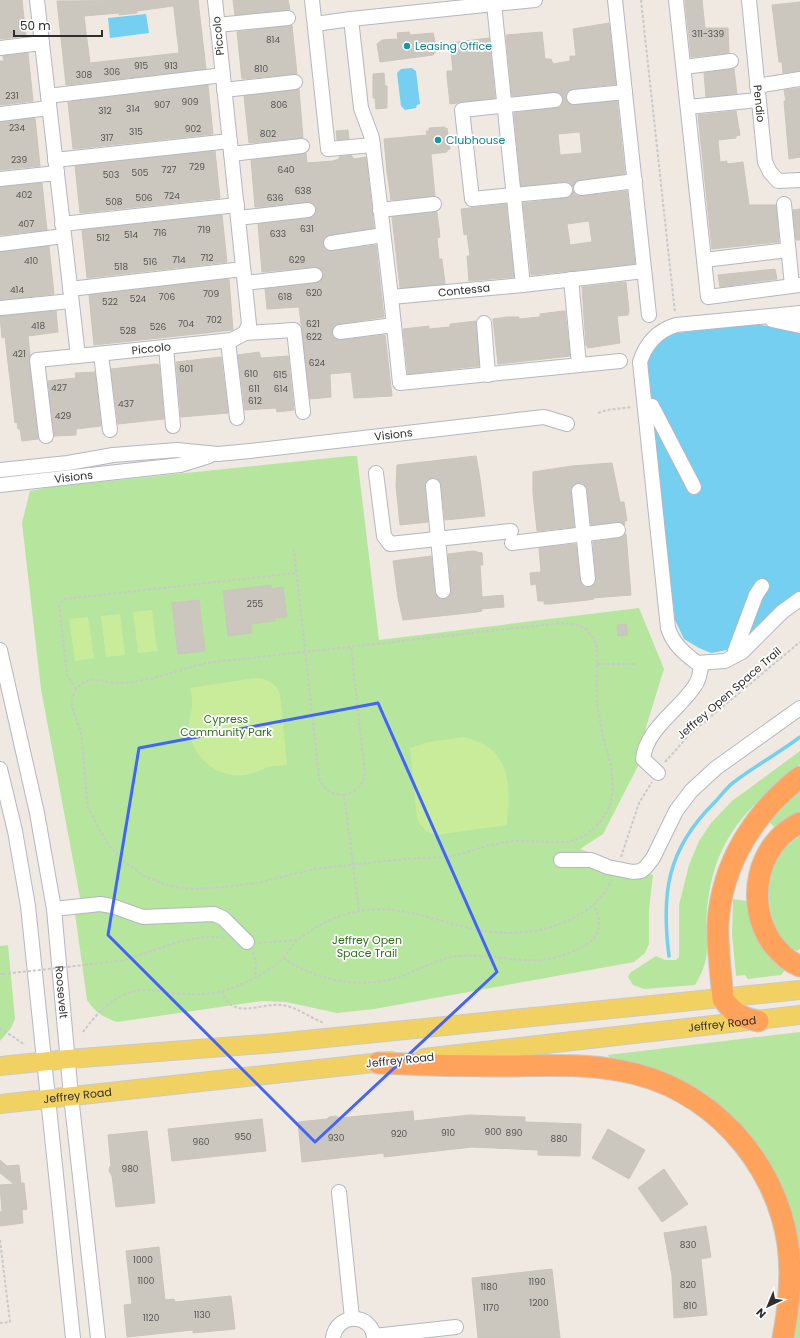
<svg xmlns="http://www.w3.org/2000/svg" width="800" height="1338" viewBox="0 0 800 1338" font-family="Poppins,sans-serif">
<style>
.green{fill:#b6e59e}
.pitch{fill:#c9ec9a}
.water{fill:#75cff0}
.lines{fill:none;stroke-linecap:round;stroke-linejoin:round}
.stream{stroke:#75cff0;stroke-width:3.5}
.building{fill:#cbc7bf;stroke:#cbc5ba;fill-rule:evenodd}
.minor-casing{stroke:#b4b7c1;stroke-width:16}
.major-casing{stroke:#c9c9c9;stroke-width:20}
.highway-casing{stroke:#c9c9c9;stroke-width:23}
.path{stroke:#c9c9c9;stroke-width:2;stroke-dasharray:3 2;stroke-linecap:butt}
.minor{stroke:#fff;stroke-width:14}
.major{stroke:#f2d163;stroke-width:18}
.highway{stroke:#ffa35c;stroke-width:21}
.path-bridge{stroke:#c9c9c9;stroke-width:2;stroke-dasharray:3 2;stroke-linecap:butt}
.marked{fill:none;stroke:#4264fb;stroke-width:3;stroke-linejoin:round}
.culture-dot{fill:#0f9aa8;stroke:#fff;stroke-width:1.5}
.labels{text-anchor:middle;stroke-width:3.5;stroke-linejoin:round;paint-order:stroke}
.number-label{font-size:9px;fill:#555452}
.street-label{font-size:11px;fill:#2e2e2e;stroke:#fff}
.culture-label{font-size:11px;fill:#0d838f;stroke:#fff;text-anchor:start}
.park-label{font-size:11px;fill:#2c6e1b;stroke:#fff}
</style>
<rect width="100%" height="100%" fill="#efe9e1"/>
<path class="green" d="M350 456H357L379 640 639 608 664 669 646 727 639 764 603 834 580 849 653 875 649 909V944L645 953 634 962 374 1009 337 1013 286 1002 262 1001 117 1022C103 1017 96 1013 87 1000L75 913 81 903 41 689 22 523 30 491 51 487Z
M800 751V764C747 808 713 838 707 911 704 944 714 953 695 985L644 989 633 985 628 977 630 973 656 956 665 960H676L679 957V905L689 865 699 841 711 823 732 801Z
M800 787V811L774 827 767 819Z
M800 836V949L797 951C768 938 762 885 776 860 782 850 791 842 800 836Z
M733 899 747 901C752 936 761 946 785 970L781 975 748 979 745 975 736 976 732 934Z
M8 945 15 1019 11 1028 0 1041V946Z
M800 1032V1338H791L798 1291 751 1139 610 1059 608 1055Z"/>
<path class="pitch" d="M152 610 157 651 138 653 133 612Z
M120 614 125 655 106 657 101 616Z
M88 617 94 658 75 661 69 619Z
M255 678C266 678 276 683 280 694L287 765C281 766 274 765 268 767 260 770 254 774 245 775 217 779 190 756 189 727 188 720 192 713 192 706 193 700 191 694 190 688Z
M463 737C513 748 510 785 507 825L436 835C427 833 421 827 417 819L410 748 429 742Z"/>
<path class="water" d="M146 14 149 33 110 38 108 18Z
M412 68 416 71 420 104 417 105 416 108 405 110 401 106 397 73 401 69Z
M800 318V592L740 644 727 650 711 653 699 648 684 639 675 620 646 368 648 355 657 343 669 334 752 324 782 328Z"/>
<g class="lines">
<path class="stream" d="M669 956C661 894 667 850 713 804 720 797 726 788 734 782 755 766 779 753 800 737"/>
</g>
<path class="building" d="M0 0H22L26 36 0 39Z
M172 0 173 6 137 11V13L119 15V13L84 16 90 63 179 53 173 0H198L206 69 66 85 57 1Z
M233 0H288L290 10 235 15Z
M685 0H702L705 28H728L729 53 691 57Z
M800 2V71L783 73 782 62H779L772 5Z
M609 23 616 84 573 89 566 93V98L567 102 574 105 617 101 625 174 580 180 576 182 573 187 569 182H565L521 186 514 113 556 108 560 107 563 99 562 95 554 92 512 96 506 35 542 32 545 59H551L553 64 570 61V56H576L573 29ZM580 132 582 153 560 155 558 134Z
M292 25 297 74 242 79 237 32Z
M409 32 410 35 433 33 437 50 433 55 380 62 377 44 382 40 398 39 397 33Z
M489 38 495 98 450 104 447 76V71H453L450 43Z
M28 53 33 101 0 105V61H4L3 56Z
M734 69 737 94 706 97 704 73Z
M384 73 385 86H387V108L376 109 375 98H373V74Z
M208 85 213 134 73 149 68 102Z
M800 88V157L789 159 784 101H786L784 90Z
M299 89 303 138 249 143 244 96Z
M736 111 740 135 736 136V138L718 140 720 162 727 161V164L743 162 749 205H776L779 242 712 249 698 115Z
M35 118 40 166 0 170V122Z
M445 127V129L447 128 450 149 447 150V152L431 154 435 196 391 200 387 172 384 139 427 135 426 131H429V128Z
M348 130 349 139 337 140 336 131Z
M215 151 220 198 80 213 75 166Z
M306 153 307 163 333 161 339 159V157L351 155 354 159 366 157 374 228 329 235 325 237 323 244 325 249 332 251 376 245 384 317 339 324 335 326 332 333 334 337 341 340 385 335 392 396 354 398 351 372 330 374 331 397 310 399 299 307 267 309 265 289 316 283 320 282 323 274 322 270 314 267 262 272 258 224 309 218 313 217 316 209 315 205 307 202 255 207 251 160Z
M42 183 47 230 0 235V187Z
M573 191 577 196H582L627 191 635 264 531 275 523 203 566 198 570 197ZM589 221 592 242 570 245 567 224Z
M506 204 514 277 469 281 467 256H470L467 234 464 235 461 209Z
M800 209V240H796L793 210Z
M437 212 440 237 437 238 439 259H442L445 284 400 288 392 217Z
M222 215 227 262 87 278 82 230Z
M49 246 54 294 0 300V252Z
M775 269 777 279 720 287 718 275Z
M229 279 233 330 94 345 89 295Z
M626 282 629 310 628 315 617 316 620 343 588 348 586 345 582 287Z
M56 311 58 332 28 336 30 355 29 361 38 439 22 441 20 429H18L17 422 15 423 5 337 2 338 0 316Z
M563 311H565L570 356 498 364 493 319 507 317H519V319L540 317V314Z
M476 321 479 366 408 374 403 329 429 326V329L450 327V324Z
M259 352 261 358 288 356 294 410 277 412 276 408 245 410 238 355Z
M221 357 228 413 181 417 176 362Z
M156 364 159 365 164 419 118 424 111 369Z
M95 372 101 426 76 429V435L54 436 48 381 76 378 75 373Z
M476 456 480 478 485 516 445 520 441 485 437 478H432L428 479 425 486 428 522 400 525 396 486 397 465Z
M612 463 620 502H624L627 521H624L625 525 617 522 591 525 587 490 583 483H579L574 484 571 491 574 527 537 531 533 493V472L572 466Z
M626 534 631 595 593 598 594 599 588 600 550 604H544V601H538L536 584 531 585 530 573 541 572 539 548 576 544 580 580 584 587H589L596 583V579L593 542 619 538Z
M473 551 482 553 483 565H480L482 597 503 595 504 607 481 609 482 611 477 612 403 620 398 598 393 561 431 556 435 592 439 599H444L448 598 451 591 448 554Z
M271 585V589L283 587 287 617 275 618V621L251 624 252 633 228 636 223 591Z
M199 600 205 651 178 654 172 603Z
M626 624 628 635 618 636 617 625Z
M413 1111 414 1121 469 1115 525 1117V1122L581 1124 580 1156 538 1155V1150L472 1147 384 1157V1153L302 1162 298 1122 327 1119 329 1117 336 1116 339 1118Z
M262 1119 266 1151 172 1161 168 1129Z
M608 1129 645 1150 629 1179 592 1158Z
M147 1131 155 1203 116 1207 112 1176 109 1171 110 1166H111L108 1135Z
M0 1160 7 1166 19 1165 21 1183H24L27 1209 22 1210 23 1223 0 1226V1212L2 1211 0 1185 14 1184 0 1173Z
M664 1169 688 1204 662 1222 638 1188Z
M706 1226 711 1257 701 1259 707 1315 674 1318 672 1276 664 1233Z
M159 1247 165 1300 174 1299 175 1302 231 1296 235 1329 193 1333V1330L127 1337 124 1305 132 1304 126 1251Z
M552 1269 560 1338H478L472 1278Z"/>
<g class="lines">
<g class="minor-casing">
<g id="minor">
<path id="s1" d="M37 0 78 356 232 340 245 333 249 324 215 0"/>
<path d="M312 0 328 149 373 145"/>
<path d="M615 0 649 315"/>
<path d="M676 0 708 297 800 285"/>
<path id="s2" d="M749 0 765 162 770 172 778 181 800 180"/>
<path d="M494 4 523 285 391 297 372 138 361 108 351 19Z"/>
<path d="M494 4 535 0"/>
<path d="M315 24 351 19"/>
<path d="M217 25 288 18"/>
<path d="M0 48 42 43"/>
<path d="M684 67 731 61"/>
<path d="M757 86 800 79"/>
<path d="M224 90 295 82"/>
<path d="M48 96 223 75"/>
<path d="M574 97 625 92"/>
<path d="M555 100 462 110 472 199 565 190"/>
<path d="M688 107 758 100"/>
<path d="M0 114 49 108"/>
<path d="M231 154 302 146"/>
<path d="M55 160 230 141"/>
<path d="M0 179 57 173"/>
<path d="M581 188 635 181"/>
<path d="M784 204 792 286"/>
<path d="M380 210 434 204"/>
<path d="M238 218 308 210"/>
<path d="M62 224 237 205"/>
<path d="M331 243 383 235"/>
<path d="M0 244 64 236"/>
<path d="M704 260 788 250"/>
<path d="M571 279 579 365"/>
<path d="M245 283 315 275"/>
<path d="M523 285 644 271"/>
<path d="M70 289 243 269"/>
<path d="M391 297 400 383 620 361"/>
<path d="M1 308 71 301"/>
<path d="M800 313 676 325C657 331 646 343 640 362L668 628C673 644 684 653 697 663L725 661 742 652 782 612 800 599"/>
<path d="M772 320 800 326"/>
<path d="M484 323 488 375"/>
<path d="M340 332 394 325"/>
<path d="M245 333 294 330 303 412"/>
<path d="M228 341 237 418"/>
<path d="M166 347 173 426"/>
<path d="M101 354 110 430"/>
<path d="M645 406H652L694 487"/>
<path d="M46 436 37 360 78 356"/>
<path id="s3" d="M0 470 68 463 113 455 177 450 218 454 250 451 544 417 567 424"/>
<path d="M376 473 384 536 390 544 511 531"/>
<path id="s4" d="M0 485 180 465 209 456"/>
<path d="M433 486 443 591"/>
<path d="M579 491 588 579"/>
<path d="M512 543 618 530"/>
<path id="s5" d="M0 650 37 813 54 909 71 1096 98 1338"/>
<path d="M736 655 735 651 756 595 762 586"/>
<path d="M0 769 15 831 28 906 73 1338"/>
<path d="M658 773 643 759C646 728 681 709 696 684 700 678 700 669 702 663"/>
<path d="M561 860H591L608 867 633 872 641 871 646 867 653 858 676 811 691 791 716 768 800 708"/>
<path d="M54 909 100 904 112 906 143 917 214 914 223 918 247 942"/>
<path d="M339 1192 352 1318"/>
<path d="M374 1336 456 1327"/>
<path d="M333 1338C336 1313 372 1312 374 1338"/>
</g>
</g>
<g class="major-casing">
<g id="major">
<path id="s6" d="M424 1058 800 1015"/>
<path d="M0 1066 68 1059 276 1043 800 990"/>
<path id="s7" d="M0 1104 391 1061"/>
</g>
</g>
<g class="highway-casing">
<path id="highway" d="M800 823C756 844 745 904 772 943 779 952 788 962 800 966
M758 1021C742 1018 733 1013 723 999 721 974 717 947 718 923 722 863 754 813 800 777
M378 1063C418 1065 458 1066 498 1066 539 1066 582 1063 622 1071 708 1086 776 1160 788 1245 792 1276 789 1307 783 1338"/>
</g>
<path class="path" d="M641 0 675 313
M598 413 607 410 632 407
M294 549 319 777C322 789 333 795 344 795L359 911
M597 664H636
M76 689 72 700V707L81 732 88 808 107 843 121 859 144 876 169 886 194 889 224 887 257 883 314 869 404 859 450 857 490 845 513 841 569 842 586 835 601 821 610 806 613 787 611 766 603 737 597 704V647L593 638 586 629 578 625 562 623 206 663C177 670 150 682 119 683 103 683 90 673 76 689L67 675 59 605 64 599 296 573
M665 762 690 734 800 642
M344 795C356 792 363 785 365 774L351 647
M621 857 639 803 652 782
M259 943 298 940
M253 952 256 963 255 977
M283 958C317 981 363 990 402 976 422 969 437 958 459 956 505 952 531 972 578 949 586 945 595 940 598 931 600 922 599 913 593 906
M85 965C99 963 115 962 128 959 161 949 191 933 225 938
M0 974H3
M222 991C232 1021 259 1003 281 1005 296 1006 310 1018 324 1023
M0 1028 25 1045
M83 1032C97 1013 117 991 143 990 153 989 163 992 173 993 193 995 213 995 232 988 251 981 270 971 284 957 289 951 293 943 299 939 315 926 339 914 359 911 400 904 435 921 474 929 506 936 539 934 569 920 588 911 603 899 612 880
M0 1240 10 1322 0 1323"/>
<use href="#minor" class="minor"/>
<use href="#major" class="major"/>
<use href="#highway" class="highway"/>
<path class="path-bridge" d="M3 974 85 965"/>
</g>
<path class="marked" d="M378 703 497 972 315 1142 108 935 139 748Z"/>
<g class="culture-dot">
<circle cx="407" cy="46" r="4"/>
<circle cx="438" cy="140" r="4"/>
</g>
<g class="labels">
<g class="number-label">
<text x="708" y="37">311-339</text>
<text x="273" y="43">814</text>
<text x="141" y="69">915</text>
<text x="171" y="69">913</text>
<text x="261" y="72">810</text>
<text x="112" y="75">306</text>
<text x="84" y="78">308</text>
<text x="12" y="99">231</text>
<text x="190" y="105">909</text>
<text x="162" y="108">907</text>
<text x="279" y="108">806</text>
<text x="133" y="112">314</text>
<text x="105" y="114">312</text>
<text x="17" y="131">234</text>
<text x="193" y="132">902</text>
<text x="136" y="135">315</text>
<text x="268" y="137">802</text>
<text x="107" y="141">317</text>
<text x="19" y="163">239</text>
<text x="197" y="170">729</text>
<text x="169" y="173">727</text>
<text x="286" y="173">640</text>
<text x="140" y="176">505</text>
<text x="111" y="178">503</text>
<text x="303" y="194">638</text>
<text x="24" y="198">402</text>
<text x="172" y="199">724</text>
<text x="144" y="201">506</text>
<text x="275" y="201">636</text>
<text x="114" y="205">508</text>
<text x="26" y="227">407</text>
<text x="307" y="232">631</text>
<text x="204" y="233">719</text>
<text x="160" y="236">716</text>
<text x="278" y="237">633</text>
<text x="131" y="238">514</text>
<text x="103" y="241">512</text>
<text x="207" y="261">712</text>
<text x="179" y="263">714</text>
<text x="297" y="263">629</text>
<text x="31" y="264">410</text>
<text x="150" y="265">516</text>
<text x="121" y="270">518</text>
<text x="17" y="293">414</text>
<text x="314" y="296">620</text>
<text x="211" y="297">709</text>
<text x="167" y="300">706</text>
<text x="285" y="300">618</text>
<text x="138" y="302">524</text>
<text x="110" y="305">522</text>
<text x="214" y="323">702</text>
<text x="186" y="327">704</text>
<text x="313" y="327">621</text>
<text x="38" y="329">418</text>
<text x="158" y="330">526</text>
<text x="128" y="334">528</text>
<text x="314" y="340">622</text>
<text x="19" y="357">421</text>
<text x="317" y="366">624</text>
<text x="186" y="372">601</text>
<text x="251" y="377">610</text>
<text x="280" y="378">615</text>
<text x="59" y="391">427</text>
<text x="254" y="392">611</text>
<text x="281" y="392">614</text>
<text x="255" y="404">612</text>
<text x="126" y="407">437</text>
<text x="63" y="419">429</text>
<text x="255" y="607">255</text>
<text x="493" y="1135">900</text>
<text x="448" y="1136">910</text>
<text x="514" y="1136">890</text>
<text x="399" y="1137">920</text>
<text x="243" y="1140">950</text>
<text x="336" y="1141">930</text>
<text x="559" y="1142">880</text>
<text x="201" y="1145">960</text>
<text x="130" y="1172">980</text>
<text x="688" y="1248">830</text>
<text x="143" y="1263">1000</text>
<text x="146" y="1284">1100</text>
<text x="537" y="1285">1190</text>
<text x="688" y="1288">820</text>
<text x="489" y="1290">1180</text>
<text x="539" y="1306">1200</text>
<text x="690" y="1309">810</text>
<text x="491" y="1311">1170</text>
<text x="202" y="1318">1130</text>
<text x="151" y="1321">1120</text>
</g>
<g class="street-label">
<text transform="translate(218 36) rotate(-96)" y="4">Piccolo</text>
<text dy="4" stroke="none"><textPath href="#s2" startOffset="104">Pendio</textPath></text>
<text transform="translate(464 290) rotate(-6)" y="4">Contessa</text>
<text dy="4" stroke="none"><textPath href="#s1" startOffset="432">Piccolo</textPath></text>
<text dy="4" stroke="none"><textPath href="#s3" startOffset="396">Visions</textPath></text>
<text dy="4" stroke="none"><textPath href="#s4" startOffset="74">Visions</textPath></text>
<text transform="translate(729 693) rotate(-41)" y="4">Jeffrey Open Space Trail</text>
<text dy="4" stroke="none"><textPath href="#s5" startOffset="348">Roosevelt</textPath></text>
<text dy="4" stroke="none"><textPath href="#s6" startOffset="300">Jeffrey Road</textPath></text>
<text transform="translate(400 1060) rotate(-6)" y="4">Jeffrey Road</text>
<text dy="4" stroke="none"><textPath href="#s7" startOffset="78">Jeffrey Road</textPath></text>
</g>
<g class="culture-label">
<text x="415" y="50">Leasing Office</text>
<text x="446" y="144">Clubhouse</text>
</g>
<g class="park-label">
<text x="226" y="723">Cypress<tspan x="226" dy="13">Community Park</tspan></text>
<text x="367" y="944">Jeffrey Open<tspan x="367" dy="13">Space Trail</tspan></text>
</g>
</g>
<g transform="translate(768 1306) rotate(224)" stroke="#ffffff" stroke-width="3" paint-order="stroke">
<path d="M0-3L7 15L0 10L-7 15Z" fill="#2e2e2e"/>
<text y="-6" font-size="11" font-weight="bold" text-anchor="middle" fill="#2e2e2e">N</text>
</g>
<path d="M14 30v6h88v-6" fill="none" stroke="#2e2e2e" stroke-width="2"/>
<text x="20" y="30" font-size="12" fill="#2e2e2e" stroke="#ffffff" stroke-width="3" paint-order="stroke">50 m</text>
</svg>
